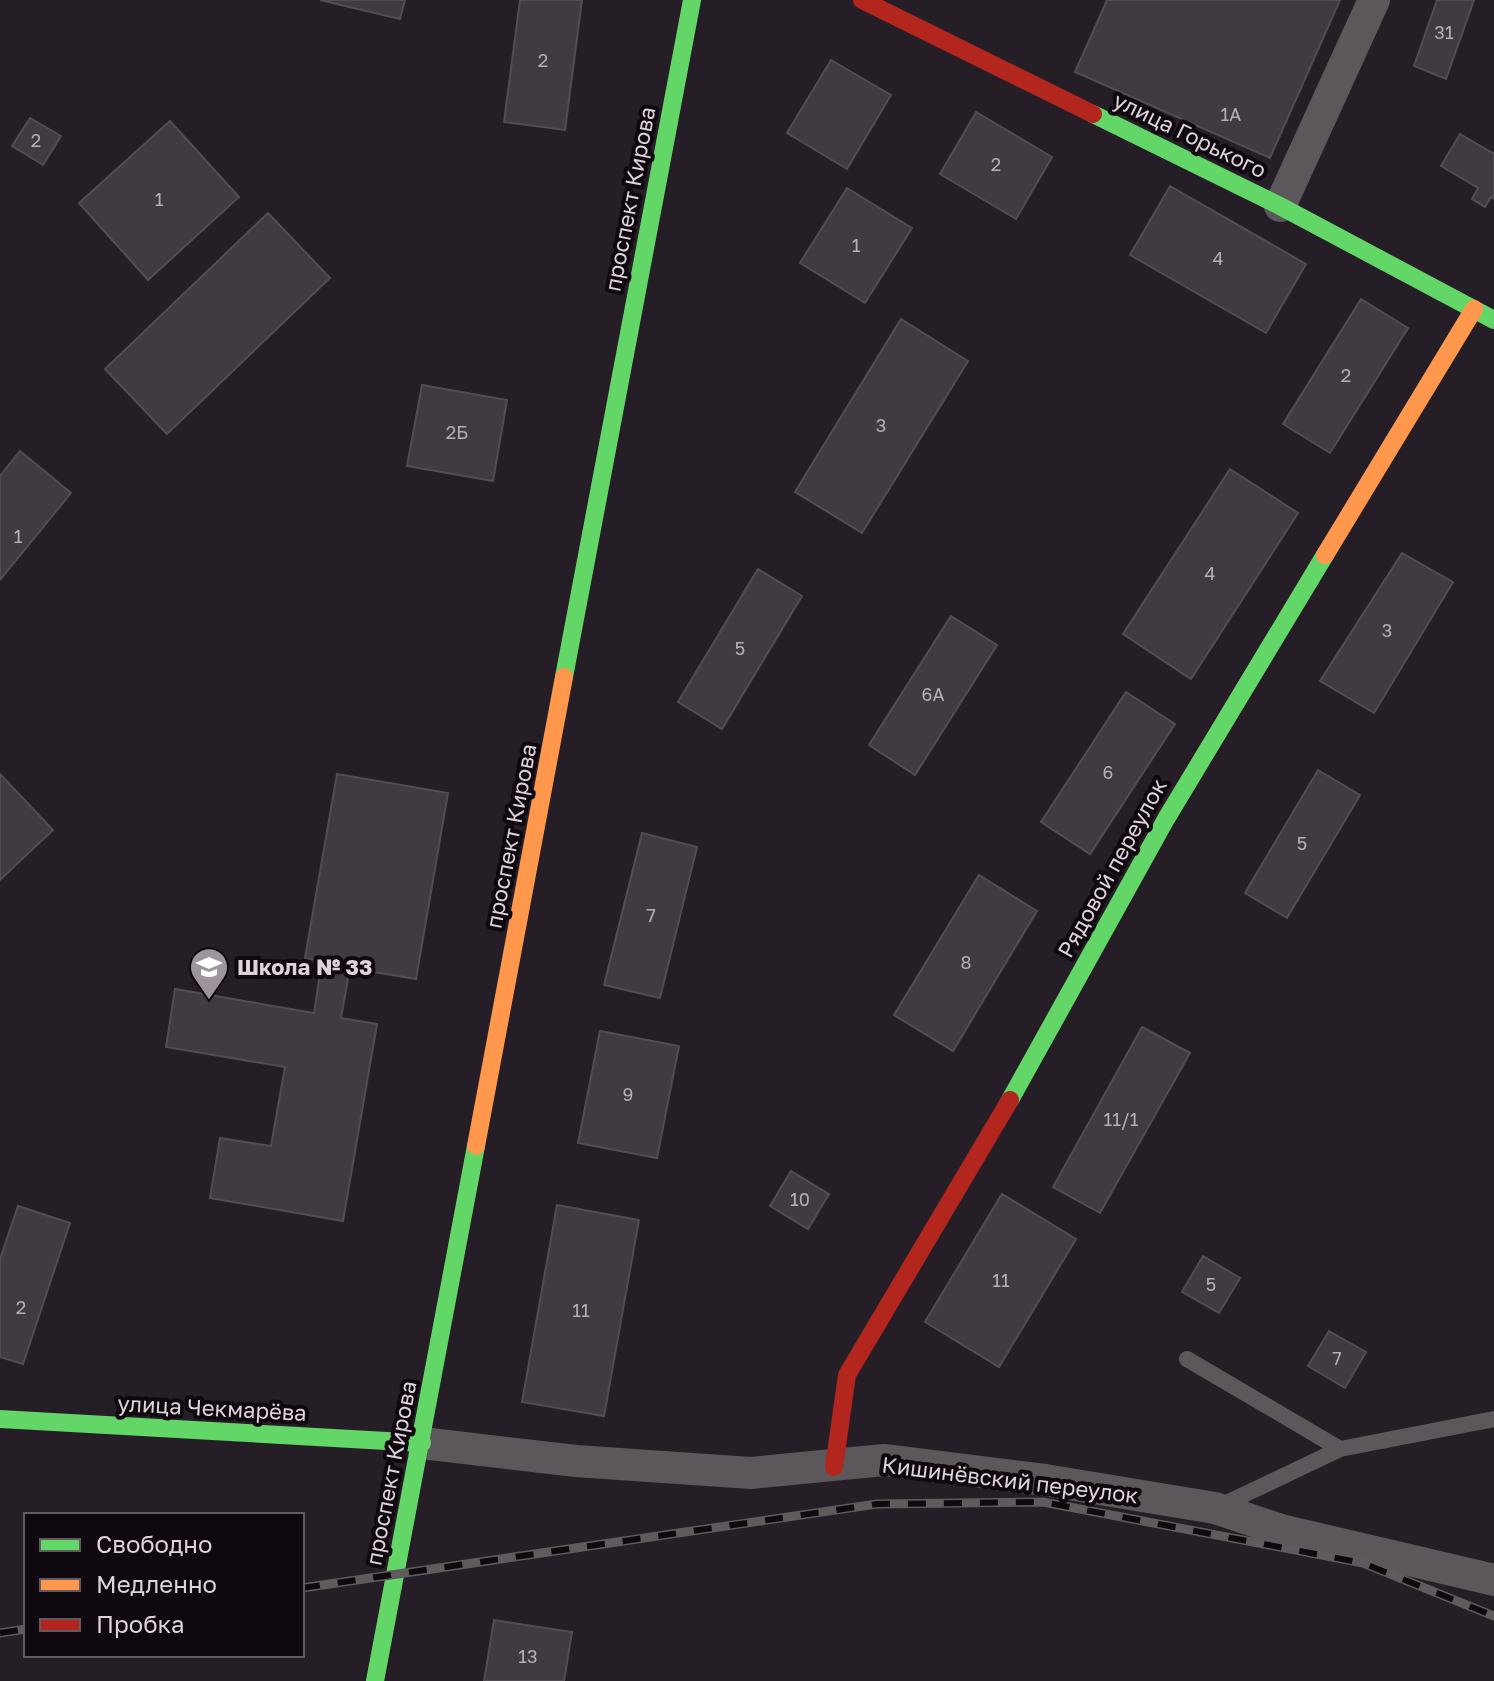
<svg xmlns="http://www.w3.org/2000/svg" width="1494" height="1681" viewBox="0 0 1494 1681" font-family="'Golos Text',sans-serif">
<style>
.building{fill:#403b43;stroke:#524c54;stroke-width:2}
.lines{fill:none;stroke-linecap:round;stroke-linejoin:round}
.lane{stroke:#5c575a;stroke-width:16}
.street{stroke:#5c575a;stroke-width:32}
.fast{stroke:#63d668;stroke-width:18}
.slow{stroke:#ff974d;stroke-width:18}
.jam{stroke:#b3261e;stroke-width:18}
.rail-casing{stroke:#5e5a5d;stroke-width:9}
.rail{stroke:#0f080e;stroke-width:6;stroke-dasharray:18;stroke-linecap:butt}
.labels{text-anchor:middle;stroke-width:8;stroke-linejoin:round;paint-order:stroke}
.number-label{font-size:18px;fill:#b6adb6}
.street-label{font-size:22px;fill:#ded3dd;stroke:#0f080e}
.poi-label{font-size:22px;font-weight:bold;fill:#ded3dd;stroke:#0f080e;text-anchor:start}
</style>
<rect width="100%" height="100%" fill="#261e26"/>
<path class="building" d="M320 0H405L400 19Z
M520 0H582L565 130 504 122Z
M1107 0H1340L1270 158 1075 72Z
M1437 0H1474L1446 79 1414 66Z
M831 60 891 95 847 169 787 133Z
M976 112 1052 157 1016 219 940 174Z
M30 118 61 136 43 165 12 146Z
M170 121 239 197 148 280 79 203Z
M1460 134 1494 154V199L1491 197 1485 207 1472 199 1478 188 1441 166Z
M1170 186 1306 264 1266 333 1130 255Z
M847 188 912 228 865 303 800 263Z
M268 213 330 278 167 434 105 369Z
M1361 299 1408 328 1330 453 1283 424Z
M901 319 968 361 862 533 795 492Z
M422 385 507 400 493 481 407 466Z
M20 451 71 493 0 580V476Z
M1230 469 1298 513 1191 679 1123 634Z
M1402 553 1453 582 1374 713 1320 681Z
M758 569 802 596 722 729 678 702Z
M951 616 997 645 915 775 869 745Z
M1126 692 1175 724 1090 854 1041 822Z
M1318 770 1360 795 1287 918 1245 893Z
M0 774 53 830 0 880Z
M337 774 448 793 416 979 350 968 341 1018 377 1024 343 1221 210 1198 220 1138 271 1146 285 1067 166 1047 175 989 314 1013 322 961 305 958Z
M642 833 697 847 660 998 604 985Z
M979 875 1037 911 953 1051 894 1015Z
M1142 1027 1190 1053 1100 1213 1053 1187Z
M600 1031 679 1046 657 1158 578 1143Z
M791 1171 829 1194 808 1229 770 1206Z
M1002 1194 1076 1239 999 1367 925 1322Z
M557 1205 639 1220 604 1416 522 1402Z
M18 1206 70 1223 23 1364 0 1357V1259Z
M1203 1256 1240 1278 1219 1313 1182 1292Z
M1329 1331 1366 1352 1345 1388 1308 1366Z
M494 1620 572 1632 564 1681H484Z"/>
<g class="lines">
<path class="lane" d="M1187 1359 1340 1449
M1216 1508 1340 1449 1494 1419"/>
<path class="street" d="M1280 206 1374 0
M422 1443 576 1461 751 1473 884 1460 1045 1480 1215 1508 1281 1530 1494 1580"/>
<path class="fast" d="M1093 114 1280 206 1494 320
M564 677 692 0
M1010 1100 1166 819 1325 555
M0 1419 422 1443
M375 1681 476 1146"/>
<path class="slow" d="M1325 555 1474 309
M476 1146 564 677"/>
<path class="jam" d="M862 0 1093 114
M834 1467 847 1375 1010 1100"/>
<g class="rail-casing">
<path id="rail" d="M302 1588 877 1504 1043 1502 1363 1563 1494 1616
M0 1633 26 1629"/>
</g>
<use href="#rail" class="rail"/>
</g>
<defs>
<g id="school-pin" transform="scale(2)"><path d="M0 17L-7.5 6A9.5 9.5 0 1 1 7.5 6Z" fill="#9e949d" stroke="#0f080e"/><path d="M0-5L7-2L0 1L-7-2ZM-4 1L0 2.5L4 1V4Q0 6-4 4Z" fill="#fff"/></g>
</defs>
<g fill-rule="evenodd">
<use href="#school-pin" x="209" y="967"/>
</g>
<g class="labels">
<g class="number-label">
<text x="1444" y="39">31</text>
<text x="543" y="67">2</text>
<text x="1231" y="121">1А</text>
<text x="36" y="147">2</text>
<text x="996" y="171">2</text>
<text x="159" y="206">1</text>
<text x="856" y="252">1</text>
<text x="1218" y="265">4</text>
<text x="1346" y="382">2</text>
<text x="881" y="432">3</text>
<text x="457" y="439">2Б</text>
<text x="18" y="543">1</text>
<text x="1210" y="580">4</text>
<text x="1387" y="637">3</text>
<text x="740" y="655">5</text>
<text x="933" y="701">6А</text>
<text x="1108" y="779">6</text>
<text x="1302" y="850">5</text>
<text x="651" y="922">7</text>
<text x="966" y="969">8</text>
<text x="628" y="1101">9</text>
<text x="1121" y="1126">11/1</text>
<text x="800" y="1206">10</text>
<text x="1001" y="1287">11</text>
<text x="1211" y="1291">5</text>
<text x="21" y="1314">2</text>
<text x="581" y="1317">11</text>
<text x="1337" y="1365">7</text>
<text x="528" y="1663">13</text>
</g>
<g class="street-label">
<text transform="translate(1190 135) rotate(26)" y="8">улица Горького</text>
<text transform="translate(630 199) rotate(-79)" y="8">проспект Кирова</text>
<text transform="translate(511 836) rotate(-79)" y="8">проспект Кирова</text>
<text transform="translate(1112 868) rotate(-61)" y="8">Рядовой переулок</text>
<text transform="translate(212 1408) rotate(3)" y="8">улица Чекмарёва</text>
<text transform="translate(391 1473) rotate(-79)" y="8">проспект Кирова</text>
<text transform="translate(1010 1480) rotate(7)" y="8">Кишинёвский переулок</text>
</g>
<g class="poi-label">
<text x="237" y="975">Школа № 33</text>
</g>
</g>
<rect x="24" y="1513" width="280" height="144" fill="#0f080e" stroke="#625961" stroke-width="2"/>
<rect x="40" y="1539" width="40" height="12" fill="#63d668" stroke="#625961" stroke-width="2"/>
<text x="96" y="1553" font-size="24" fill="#ded3dd">Свободно</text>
<rect x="40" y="1579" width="40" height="12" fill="#ff974d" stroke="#625961" stroke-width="2"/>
<text x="96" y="1593" font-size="24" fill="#ded3dd">Медленно</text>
<rect x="40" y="1619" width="40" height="12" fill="#b3261e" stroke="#625961" stroke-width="2"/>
<text x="96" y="1633" font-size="24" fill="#ded3dd">Пробка</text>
</svg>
